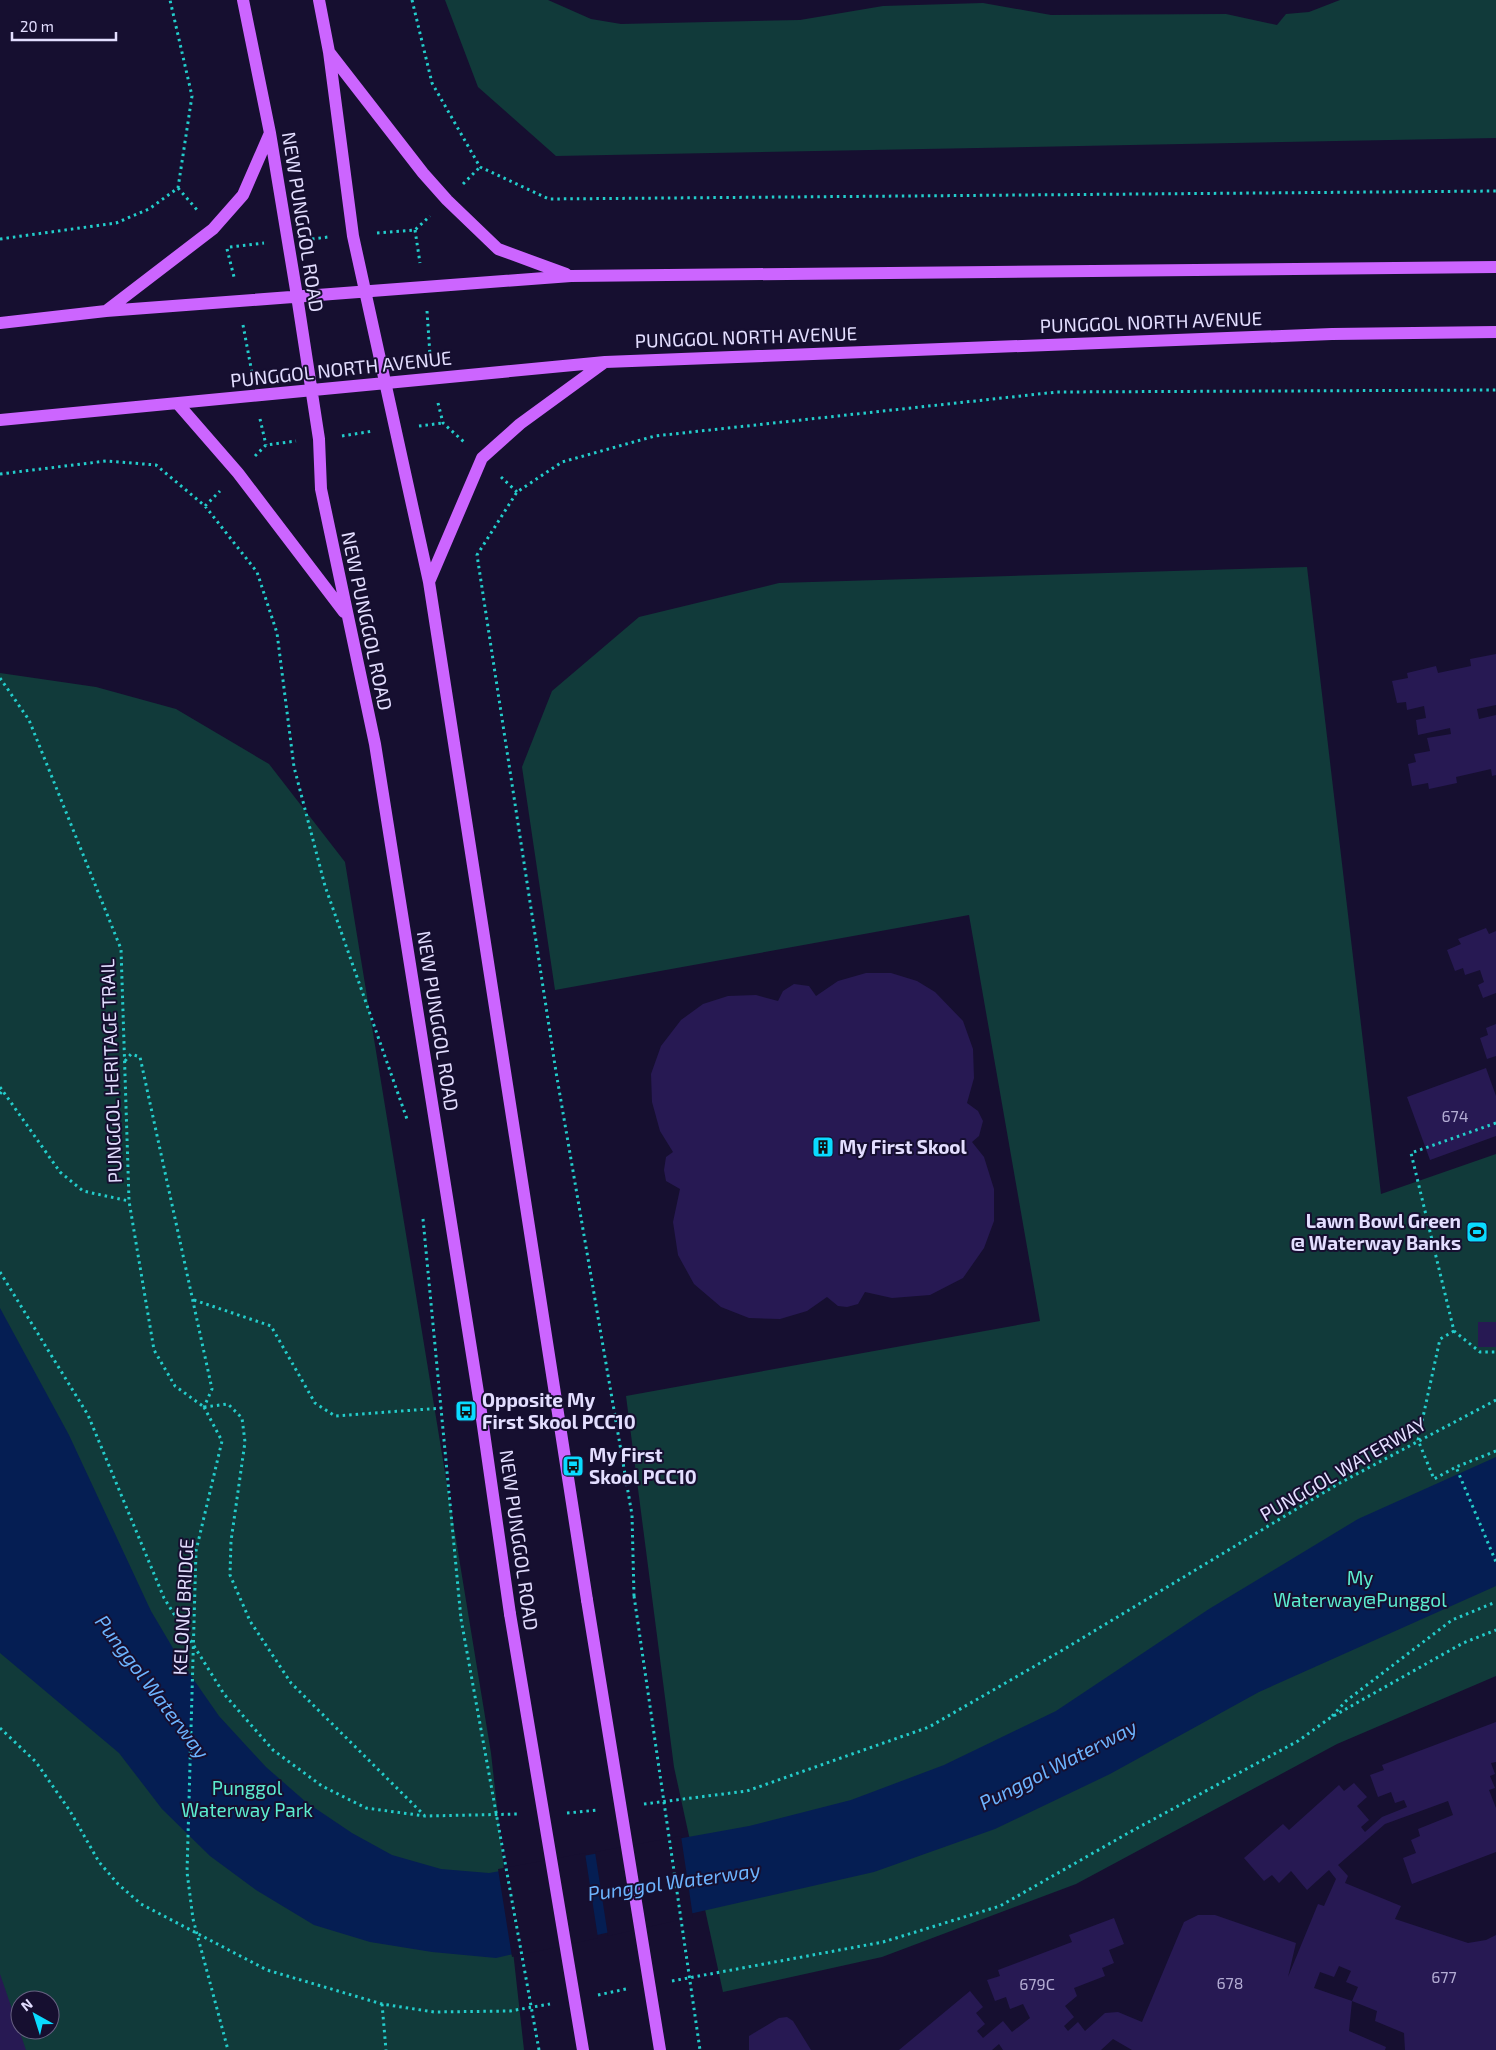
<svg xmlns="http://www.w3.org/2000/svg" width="1496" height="2050" viewBox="0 0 1496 2050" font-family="'Exo 2',sans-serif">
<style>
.green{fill:#113a3a;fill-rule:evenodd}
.water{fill:#051e53}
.pier{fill:#160f30}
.building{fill:#271953}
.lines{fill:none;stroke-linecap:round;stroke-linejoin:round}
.path{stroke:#23cdcb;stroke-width:3;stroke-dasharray:2.5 4;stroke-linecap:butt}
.major{stroke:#cc65ff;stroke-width:12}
.path-bridge{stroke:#23cdcb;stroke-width:3;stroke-dasharray:2.5 4;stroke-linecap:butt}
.major-bridge{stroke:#cc65ff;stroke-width:12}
.labels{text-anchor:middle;stroke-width:4;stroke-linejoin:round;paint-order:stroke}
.number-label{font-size:16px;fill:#b4add4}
.street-label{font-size:19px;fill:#e3deff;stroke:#160f30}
.poi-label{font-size:19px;font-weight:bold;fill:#e3deff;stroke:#160f30;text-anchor:start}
.park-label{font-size:19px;fill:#5cedd0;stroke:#160f30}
.water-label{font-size:20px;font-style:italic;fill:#6cb4ff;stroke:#160f30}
</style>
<rect width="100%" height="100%" fill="#160f30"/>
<path class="green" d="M445 0H548L591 19 621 24 800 20 883 6 983 3 1051 15 1226 14 1277 25 1286 14 1309 12 1340 0H1496V138L556 156 478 87Z
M1307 567 1381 1194 1496 1154V1676L1337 1744 1076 1884 882 1957 723 1992 674 1767 626 1396 1040 1321 969 915 555 990 522 767 552 691 639 617 779 583Z
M0 673 96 687 176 709 269 764 345 862 491 1753 524 2050H0ZM20 2000H50V2030H20Z"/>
<path class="water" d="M0 1308 69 1435 151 1611 180 1660 219 1716 266 1767 306 1802 352 1833 392 1855 441 1869 489 1873 749 1826 851 1800 944 1765 1056 1711 1209 1609 1358 1519 1496 1457V1586L1259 1692 1110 1774 995 1829 874 1872 496 1958 432 1952 370 1942 314 1925 256 1890 210 1856 162 1809 119 1753 0 1653Z"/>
<path class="pier" d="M681 1836 693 1917 608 1936 595 1852Z
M585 1853 598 1938 512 1957 498 1869Z"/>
<path class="building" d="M1496 654V705L1477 709 1479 719 1496 715V775L1492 776 1491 769 1456 777 1457 783 1429 789 1428 783 1412 786 1408 764 1416 762 1414 754 1430 751 1427 738 1451 734 1450 728 1418 735 1416 720 1426 718 1424 706 1407 710 1406 702 1397 703 1392 681 1408 678 1407 673 1436 666 1438 673 1471 666 1470 659Z
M1486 928 1489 934 1496 931V993L1483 998 1478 985 1484 982 1480 970 1465 975 1463 968 1455 971 1447 950 1461 944 1458 939Z
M866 973H891L917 981 935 992 963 1021 973 1049 974 1078 967 1103 978 1111 983 1121 979 1136 972 1142 984 1157 994 1189V1221L984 1248 963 1278 930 1295 892 1298 865 1292 858 1304 847 1307 838 1306 827 1297 807 1311 780 1319 749 1318 721 1307 694 1284 678 1255 673 1222 680 1189 666 1181 664 1170 666 1157 673 1152 660 1131 652 1102 651 1074 661 1046 681 1020 703 1004 728 996 756 995 778 1001 783 991 794 984 809 986 816 996 838 981Z
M1496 1024V1056L1487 1059 1480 1038 1488 1035 1486 1028Z
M1486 1068 1496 1096V1136L1430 1160 1407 1097Z
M1478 1322H1496V1347H1478Z
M1496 1722V1762L1491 1763 1495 1774 1490 1776 1495 1788 1489 1790 1496 1808V1852L1412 1884 1403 1858 1416 1853 1411 1840 1420 1836 1418 1829 1453 1815 1448 1801 1385 1824 1338 1865 1348 1876 1345 1883 1401 1906 1395 1919 1468 1943 1486 1940 1496 1935V2050H1405L1404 2033 1375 2021 1377 2011 1352 2001 1358 1987 1346 1982 1351 1971 1339 1966 1334 1977 1320 1972 1314 1988 1352 2001 1349 2031 1386 2047 1385 2050H1132L1113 2039 1101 2050H1003L999 2044 992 2050H899L970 1991 983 2007 976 2013 985 2024 977 2031 983 2038 1003 2021 1012 2032 1030 2018 1023 2004 1010 2009 1006 1997 995 2001 987 1980 1000 1976 998 1970 1072 1942 1069 1935 1114 1918 1124 1944 1109 1950 1114 1963 1102 1968 1105 1976 1074 1988 1077 1996 1065 2006 1074 2017 1064 2026 1068 2031 1078 2022 1085 2031 1105 2013 1118 2012 1142 2022 1184 1922 1198 1915H1215L1296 1943 1288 1977 1318 1904 1324 1906 1336 1879 1329 1870 1307 1890 1291 1871 1279 1883 1272 1875 1264 1881 1244 1858 1283 1824 1289 1830 1339 1785 1344 1791 1354 1783 1367 1797 1357 1806 1369 1820 1361 1827 1365 1832 1382 1817 1407 1807 1404 1800 1395 1803 1391 1792 1378 1797 1370 1775 1384 1770 1382 1765Z
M0 1974 26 2050H0Z
M787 2017 793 2021 811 2050H749V2036L779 2018Z"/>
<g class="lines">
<path class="path" d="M412 0 432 83 480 167 549 199 1496 191
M463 184 480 167
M178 188 198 211
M415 230 420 263
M377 233 415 230 430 216
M0 239 116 223 149 209 178 188 192 96 170 0
M312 239 328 237
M230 247 264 243
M227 249 234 277
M427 311 430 355
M243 325 252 373
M438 403 443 423 464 442
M260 419 266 445
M419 426 443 423
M342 436 373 431
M255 456 266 445 296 441
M0 474 106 461 156 465 205 506 257 572 277 633 294 767 325 886 408 1122
M501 477 517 492
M205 506 220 491
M0 678 29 720 121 949 129 1201 154 1350 175 1386 204 1407
M125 1061 131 1054 140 1057 212 1389 204 1407
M0 1087 60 1172 83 1191 129 1201
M0 1094 3 1089
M1496 1123 1411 1153 1454 1331 1480 1352H1496
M423 1219 461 1619
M0 1272 88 1415 164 1598 224 1694 273 1750 322 1786 366 1808 425 1816 520 1814
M194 1300 271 1326 315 1403 335 1416 442 1408
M1454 1331 1440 1339 1418 1440 1434 1479 1456 1467
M204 1407 228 1404 242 1418 245 1442 231 1541 230 1575 250 1621 291 1683 424 1815
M1496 1451 1456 1467 1496 1562
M634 1596 632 1515 556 1072 477 555 517 492 562 462 655 436 1057 392 1496 390
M1332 1716 1346 1701 1452 1620 1496 1602
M0 1728 36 1762 70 1811 99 1862 118 1884 141 1904 267 1970 382 2004 434 2012 510 2011 550 2004
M644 1804 747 1791 929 1727 1061 1651 1338 1484 1496 1400
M567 1813 598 1810
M672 1981 883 1942 1000 1906 1130 1832 1298 1741 1330 1718 1463 1643 1496 1630
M598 1995 626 1989
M382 2004 386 2050"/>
<path class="major" d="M243 0 270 133 297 296 319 439 321 489 375 744 480 1405 510 1614
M319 0 329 52 353 236 429 582 587 1600
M329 52 423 173 447 200 498 249 566 274
M106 311 213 229 243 195 270 133
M0 323 106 311 571 276 1496 267
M178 404 238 473 344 612
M0 420 605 362 1332 334 1496 332
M429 582 482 458 520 424 605 362"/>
<path class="path-bridge" d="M204 1407 222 1441 196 1551 187 1872 193 1919 228 2050
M634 1596 700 2050
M461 1619 539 2050"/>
<path class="major-bridge" d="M587 1600 660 2050
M510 1614 583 2050"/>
</g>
<defs>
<g id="building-square" transform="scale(1.125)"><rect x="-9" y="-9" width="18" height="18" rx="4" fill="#0adbff" stroke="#160f30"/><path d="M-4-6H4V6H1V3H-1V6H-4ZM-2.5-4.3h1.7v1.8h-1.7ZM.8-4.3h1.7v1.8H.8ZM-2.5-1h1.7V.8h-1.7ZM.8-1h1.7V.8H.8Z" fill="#111"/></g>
<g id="stadium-square" transform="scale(1.125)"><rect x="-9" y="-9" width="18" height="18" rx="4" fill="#0adbff" stroke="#160f30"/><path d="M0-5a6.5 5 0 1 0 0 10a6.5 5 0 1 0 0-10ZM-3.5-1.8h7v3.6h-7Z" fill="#111"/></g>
<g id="bus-square" transform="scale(1.125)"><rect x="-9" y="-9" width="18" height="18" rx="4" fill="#0adbff" stroke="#160f30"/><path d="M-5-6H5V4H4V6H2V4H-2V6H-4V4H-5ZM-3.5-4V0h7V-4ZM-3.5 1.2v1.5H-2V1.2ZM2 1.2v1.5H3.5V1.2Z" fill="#111"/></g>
</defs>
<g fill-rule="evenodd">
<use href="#building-square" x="823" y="1147"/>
<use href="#stadium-square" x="1477" y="1232"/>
<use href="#bus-square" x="466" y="1411"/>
<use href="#bus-square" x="573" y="1466"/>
</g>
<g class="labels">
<g class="number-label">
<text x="1455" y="1122">674</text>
<text x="1444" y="1983">677</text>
<text x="1230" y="1989">678</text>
<text x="1037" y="1990">679C</text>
</g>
<g class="street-label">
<text transform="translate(303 222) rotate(81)" y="7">NEW PUNGGOL ROAD</text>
<text transform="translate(1151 322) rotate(-2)" y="7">PUNGGOL NORTH AVENUE</text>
<text transform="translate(746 337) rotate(-2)" y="7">PUNGGOL NORTH AVENUE</text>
<text transform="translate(341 369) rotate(-6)" y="7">PUNGGOL NORTH AVENUE</text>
<text transform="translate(367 621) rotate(78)" y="7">NEW PUNGGOL ROAD</text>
<text transform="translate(438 1021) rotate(81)" y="7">NEW PUNGGOL ROAD</text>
<text transform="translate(111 1071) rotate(-92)" y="7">PUNGGOL HERITAGE TRAIL</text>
<text transform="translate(1343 1469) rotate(-30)" y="7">PUNGGOL WATERWAY</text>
<text transform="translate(519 1540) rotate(82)" y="7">NEW PUNGGOL ROAD</text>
<text transform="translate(183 1607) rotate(-87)" y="7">KELONG BRIDGE</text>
</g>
<g class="poi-label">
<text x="839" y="1154">My First Skool</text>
<text x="1461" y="1228" text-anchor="end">Lawn Bowl Green<tspan x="1461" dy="22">@ Waterway Banks</tspan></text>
<text x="482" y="1407">Opposite My<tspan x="482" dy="22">First Skool PCC10</tspan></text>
<text x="589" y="1462">My First<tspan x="589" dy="22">Skool PCC10</tspan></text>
</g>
<g class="park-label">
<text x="1360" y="1585">My<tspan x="1360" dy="22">Waterway@Punggol</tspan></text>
<text x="247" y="1795">Punggol<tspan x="247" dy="22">Waterway Park</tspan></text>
</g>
<g class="water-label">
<text transform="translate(152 1687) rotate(53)" y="7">Punggol Waterway</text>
<text transform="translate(1058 1765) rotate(-27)" y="7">Punggol Waterway</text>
<text transform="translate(674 1882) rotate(-8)" y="7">Punggol Waterway</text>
</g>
</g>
<g transform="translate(35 2015) rotate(321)"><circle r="24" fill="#160f30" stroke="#686283"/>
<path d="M0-4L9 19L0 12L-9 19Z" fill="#0adbff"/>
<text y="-8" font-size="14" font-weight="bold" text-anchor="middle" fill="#e3deff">N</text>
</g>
<path d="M12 32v8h104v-8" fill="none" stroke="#e3deff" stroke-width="2.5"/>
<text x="20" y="32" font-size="15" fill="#e3deff" stroke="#160f30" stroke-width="4" paint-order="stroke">20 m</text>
</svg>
